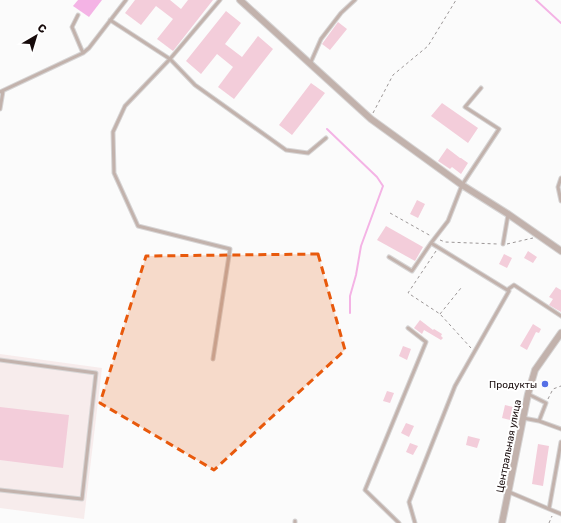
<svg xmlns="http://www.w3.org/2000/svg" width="561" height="523" viewBox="0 0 561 523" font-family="Rubik,sans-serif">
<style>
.built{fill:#f7ecec}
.water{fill:#f4b3e5}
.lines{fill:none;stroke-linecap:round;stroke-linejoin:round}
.stream{stroke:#f4b3e5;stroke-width:2}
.building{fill:#f3cdda}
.lane-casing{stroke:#d6d4d4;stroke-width:5}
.street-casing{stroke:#d6d4d4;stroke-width:8}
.path{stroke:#9c9797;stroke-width:1;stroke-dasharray:3 3;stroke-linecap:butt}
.lane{stroke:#c2b2ac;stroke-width:3}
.street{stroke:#c2b2ac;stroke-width:6}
.marked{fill:#e8590c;fill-opacity:0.2;stroke:#e8590c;stroke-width:3;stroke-dasharray:8 5;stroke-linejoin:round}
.poi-dot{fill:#5670e6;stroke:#fff;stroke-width:1.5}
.labels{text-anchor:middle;stroke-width:4;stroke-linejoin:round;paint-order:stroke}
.poi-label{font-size:10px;fill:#160a0a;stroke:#fff;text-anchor:end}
.street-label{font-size:10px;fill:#160a0a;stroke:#fff}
</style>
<rect width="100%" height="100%" fill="#fbfbfb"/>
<path class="built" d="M0 354 102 368 84 519 0 508Z"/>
<path class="water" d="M78 0H102L89 17 73 6Z"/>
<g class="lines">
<path class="stream" d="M536 0 561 23
M327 129 377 177 383 186 361 246 356 275 350 296V313"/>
</g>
<path class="building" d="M135 0H170L181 9 188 0H213L173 51 157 39 173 19 156 6 141 25 125 13Z
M226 11 241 23 225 44 242 57 258 36 273 49 234 99 218 87 233 67 217 54 201 74 186 61Z
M338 22 347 29 330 50 322 44Z
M311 83 325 93 292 135 279 125Z
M442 103 478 128 468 143 431 116Z
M447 148 460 158H461L468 163 461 174 452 167 450 169 438 161Z
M417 200 425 204 418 218 410 214Z
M386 226 423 247 415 261 377 240Z
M528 251 537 257 533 263 524 258Z
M504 254 512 258 507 268 499 264Z
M556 287 561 290V312L549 305 553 299 549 297Z
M420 320 433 330 434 329 442 334 441 336 443 338 441 340 424 330 422 334 414 328Z
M533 324 541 329 539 333 536 332 527 350 520 346Z
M403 346 411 349 407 360 399 356Z
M387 391 394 393 390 403 383 401Z
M505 405 513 407 510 420 502 418Z
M0 407 69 415 63 468 0 460Z
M406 423 414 426 409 437 401 433Z
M468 436 480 439 477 448 466 445Z
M410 443 418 446 413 455 406 452Z
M538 444 549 446 543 486 532 484Z"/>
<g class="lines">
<g class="lane-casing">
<path id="lane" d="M220 0 170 59 195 85 286 150 308 153 326 138
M78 15 72 27 83 53
M110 20 170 59 125 106 113 132 114 173 138 226 230 249 213 359
M310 64 321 39 341 13 355 0
M0 92 83 53 89 48 126 0
M0 109 3 91
M561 178 558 187 561 201
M503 244 508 215
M389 257 412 271 431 243
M507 290 514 285 561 316
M0 360 96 373 82 499 0 490
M523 418 539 421 546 403 528 394
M539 421 561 429
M509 492 549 509 561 442
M549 509 561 514
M295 521V523
M399 523 365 490 426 342 408 328
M415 523 409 502 455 386 509 291 431 243 448 221 462 185 499 129 465 107 481 88"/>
</g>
<g class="street-casing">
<path id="street" d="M240 0 371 119 462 185 508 214 561 251
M502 523 528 394 535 370 561 333"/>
</g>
<path class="path" d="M373 113 393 75 428 46 456 0
M390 213 431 236
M440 240 445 242 498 244
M507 244 533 238
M436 251 408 293 440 314 471 348
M440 314 461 288
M548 399 553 389 561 386
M549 523 552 516"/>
<use href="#lane" class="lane"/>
<use href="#street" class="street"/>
</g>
<path class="marked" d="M318 254 345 350 214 470 100 403 146 256Z"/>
<circle class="poi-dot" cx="545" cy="384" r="4"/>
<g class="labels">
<g class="poi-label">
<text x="537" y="388">Продукты</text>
</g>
<g class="street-label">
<text transform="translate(508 446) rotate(-79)" y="4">Центральная улица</text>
</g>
</g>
<g transform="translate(36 36) rotate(38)" stroke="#ffffff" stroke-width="3" paint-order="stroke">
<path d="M0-3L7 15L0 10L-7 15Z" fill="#160a0a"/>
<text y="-6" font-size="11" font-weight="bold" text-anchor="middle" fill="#160a0a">С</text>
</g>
</svg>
